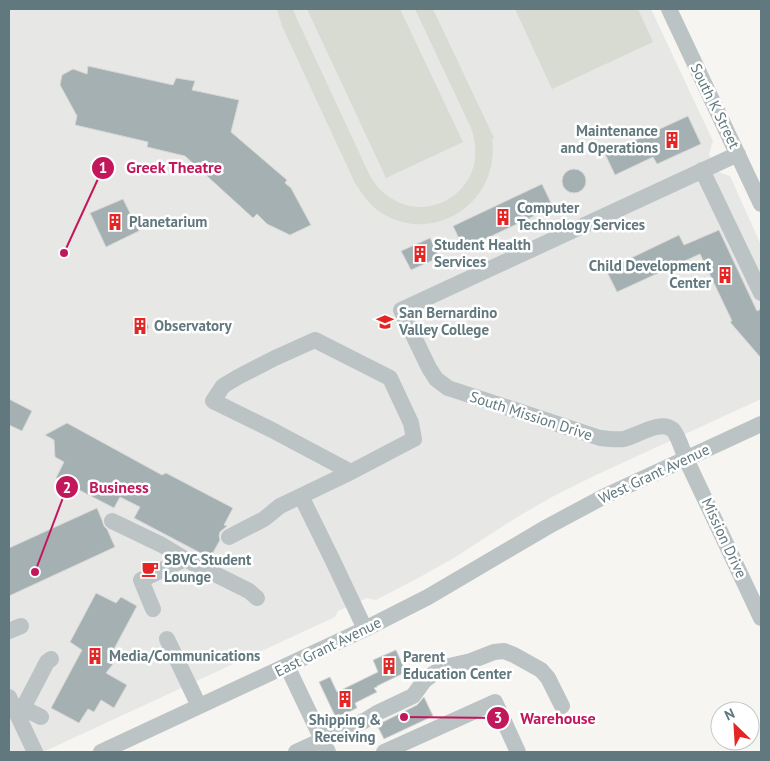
<svg xmlns="http://www.w3.org/2000/svg" width="770" height="761" viewBox="0 0 770 761" font-family="'PT Sans',sans-serif">
<style>
.built{fill:#e7e7e6}
.green{fill:#d7dbd2}
.building{fill:#a4b0b2;stroke:#d7d7d5}
.lines{fill:none;stroke-linecap:round;stroke-linejoin:round}
.minor{stroke:#bcc3c5;stroke-width:16}
.labels{text-anchor:middle;stroke-width:5;stroke-linejoin:round;paint-order:stroke}
.street-label{font-size:15px;fill:#61787e;stroke:#fff}
.poi-label{font-size:15px;font-weight:bold;fill:#61787e;stroke:#fff;text-anchor:start}
.leader{fill:none;stroke:#c2185b;stroke-width:2}
.callout-dot{fill:#c2185b;stroke:#fff;stroke-width:2}
.mark-label{font-size:15px;text-anchor:middle;font-weight:bold;fill:#fff}
.callout-label{font-size:16px;text-anchor:middle;font-weight:bold;fill:#c2185b;stroke:#fff;stroke-width:5;stroke-linejoin:round;paint-order:stroke}
</style>
<rect width="100%" height="100%" fill="#f6f5f2"/>
<path class="built" d="M9 9H651L713 141 709 154 718 172 730 176 761 245V399L594 476 550 498 514 519 454 558 420 577 376 600 367 598 338 611 335 617 43 752H9Z"/>
<path class="green" d="M277 9H293L297 19 370 176C408 239 496 197 471 128L415 9H433L494 138 492 139C501 202 433 247 380 212 369 204 362 194 355 183L282 26Z
M307 9H400L463 142 386 178Z
M515 9H638L653 42 552 89Z"/>
<path class="building" d="M88 66 173 85 176 78 195 81 192 90 239 100 231 132 287 180 285 183 291 188 311 225 290 235 267 224 257 214 253 218 185 156 147 147 148 142 75 125 77 116 60 85 62 75 73 69 87 74Z
M688 116 701 144 657 164 653 157 615 175 605 154Z
M562 181a12 12 0 1 1 24 0a12 12 0 1 1-24 0Z
M542 184 553 207 464 249 453 226Z
M123 199 139 231 106 247 90 213Z
M719 230 757 311 761 309V358L730 322 732 321 700 254 617 292 606 270 679 235 684 245Z
M430 238 440 257 411 270 401 251Z
M142 317 143 319 145 318 149 328 147 329 148 331 139 336 138 334 136 335 132 324 133 323 132 322Z
M9 399 32 411 22 431 9 425Z
M67 423 162 475 166 473 233 508 224 525 227 526 220 532 219 536 220 540 210 558 134 518 140 507 120 497 114 508 56 478 64 462 55 457 54 440 45 435Z
M97 508 102 520 104 526 107 529 115 547 9 596V548Z
M96 593 116 603 121 597 137 606 107 662 113 664 106 673 127 685 114 708 101 700 94 712 88 709 79 723 51 708 82 650 70 642Z
M396 650 406 672 377 686V687L374 688 377 692 355 703 357 708 336 718 319 682 330 677 337 692 378 672 373 660Z
M424 697 433 716 384 739 377 725 417 705Z"/>
<g class="lines">
<path class="minor" d="M669 9 761 204
M738 154 401 310 429 368 436 379 448 388 600 438C608 439 616 440 624 439 637 436 661 419 673 430 678 435 683 452 686 459L761 618
M702 170 761 293
M351 472 272 430 213 401 223 386 238 377 275 358 315 340 390 378 411 423 414 439 351 472 301 496 333 561 365 629
M112 521 162 545 185 559
M229 537 264 519 280 506 301 496
M153 609 141 580 185 559 249 591 257 598
M9 631 21 626
M167 639 199 706
M287 666 328 752
M9 697 35 752
M23 708 41 717
M17 714 23 708 47 662 51 659
M321 739 364 721 377 713 413 696 424 681 433 674 445 667 471 661 494 652 504 651 514 655 541 670 548 678 562 706
M101 752 365 629 428 597 547 527 603 497 761 424
M296 752 322 740
M384 752 495 702 518 752"/>
</g>
<defs>
<g id="building-bare" transform="scale(1.35)"><path d="M-4-6H4V6H1V3H-1V6H-4ZM-2.5-4.3h1.7v1.8h-1.7ZM.8-4.3h1.7v1.8H.8ZM-2.5-1h1.7V.8h-1.7ZM.8-1h1.7V.8H.8Z" fill="#e42524" stroke="#fff" stroke-width="2.5" paint-order="stroke"/></g>
<g id="university-bare" transform="scale(1.35)"><path d="M0-5L7-2L0 1L-7-2ZM-4 1L0 2.5L4 1V4Q0 6-4 4Z" fill="#e42524" stroke="#fff" stroke-width="2.5" paint-order="stroke"/></g>
<g id="cafe-bare" transform="scale(1.35)"><path d="M-5.5-4.5H6V0H3Q3 3.5 0 3.5H-2.5Q-5.5 3.5-5.5 0ZM3-3.2v2h1.7v-2ZM-6 4.5H4V6H-6Z" fill="#e42524" stroke="#fff" stroke-width="2.5" paint-order="stroke"/></g>
</defs>
<g fill-rule="evenodd">
<use href="#building-bare" x="672" y="140"/>
<use href="#building-bare" x="503" y="217"/>
<use href="#building-bare" x="115" y="222"/>
<use href="#building-bare" x="420" y="254"/>
<use href="#building-bare" x="725" y="275"/>
<use href="#university-bare" x="385" y="322"/>
<use href="#building-bare" x="140" y="326"/>
<use href="#cafe-bare" x="150" y="569"/>
<use href="#building-bare" x="95" y="656"/>
<use href="#building-bare" x="389" y="666"/>
<use href="#building-bare" x="345" y="699"/>
</g>
<g class="labels">
<g class="street-label">
<text transform="translate(715 106) rotate(64)" y="5">South K Street</text>
<text transform="translate(531 416) rotate(18)" y="5">South Mission Drive</text>
<text transform="translate(654 474) rotate(-25)" y="5">West Grant Avenue</text>
<text transform="translate(724 538) rotate(65)" y="5">Mission Drive</text>
<text transform="translate(328 647) rotate(-26)" y="5">East Grant Avenue</text>
</g>
<g class="poi-label">
<text x="658" y="136" text-anchor="end">Maintenance<tspan x="658" dy="17">and Operations</tspan></text>
<text x="517" y="213">Computer<tspan x="517" dy="17">Technology Services</tspan></text>
<text x="129" y="227">Planetarium</text>
<text x="434" y="250">Student Health<tspan x="434" dy="17">Services</tspan></text>
<text x="711" y="271" text-anchor="end">Child Development<tspan x="711" dy="17">Center</tspan></text>
<text x="399" y="318">San Bernardino<tspan x="399" dy="17">Valley College</tspan></text>
<text x="154" y="331">Observatory</text>
<text x="164" y="565">SBVC Student<tspan x="164" dy="17">Lounge</tspan></text>
<text x="109" y="661">Media/Communications</text>
<text x="403" y="662">Parent<tspan x="403" dy="17">Education Center</tspan></text>
<text x="345" y="725" text-anchor="middle">Shipping &amp;<tspan x="345" dy="17">Receiving</tspan></text>
</g>
</g>
<path class="leader" d="M64 253L103 168M35 572L67 487M404 717L498 718"/>
<g class="callout-dot">
<circle cx="64" cy="253" r="5"/>
<circle cx="35" cy="572" r="5"/>
<circle cx="404" cy="717" r="5"/>
<circle cx="103" cy="168" r="12"/>
<circle cx="67" cy="487" r="12"/>
<circle cx="498" cy="718" r="12"/>
</g>
<g class="mark-label">
<text x="103" y="173">1</text>
<text x="67" y="493">2</text>
<text x="498" y="723">3</text>
</g>
<g class="callout-label">
<text x="174" y="173">Greek Theatre</text>
<text x="119" y="493">Business</text>
<text x="558" y="724">Warehouse</text>
</g>
<rect width="770" height="761" fill="none" stroke="#61787e" stroke-width="20"/>
<g transform="translate(735 726) rotate(335)"><circle r="24" fill="#ffffff" stroke="#c0c9cb"/>
<path d="M0-4L9 19L0 12L-9 19Z" fill="#e42524"/>
<text y="-8" font-size="14" font-weight="bold" text-anchor="middle" fill="#61787e">N</text>
</g>
</svg>
